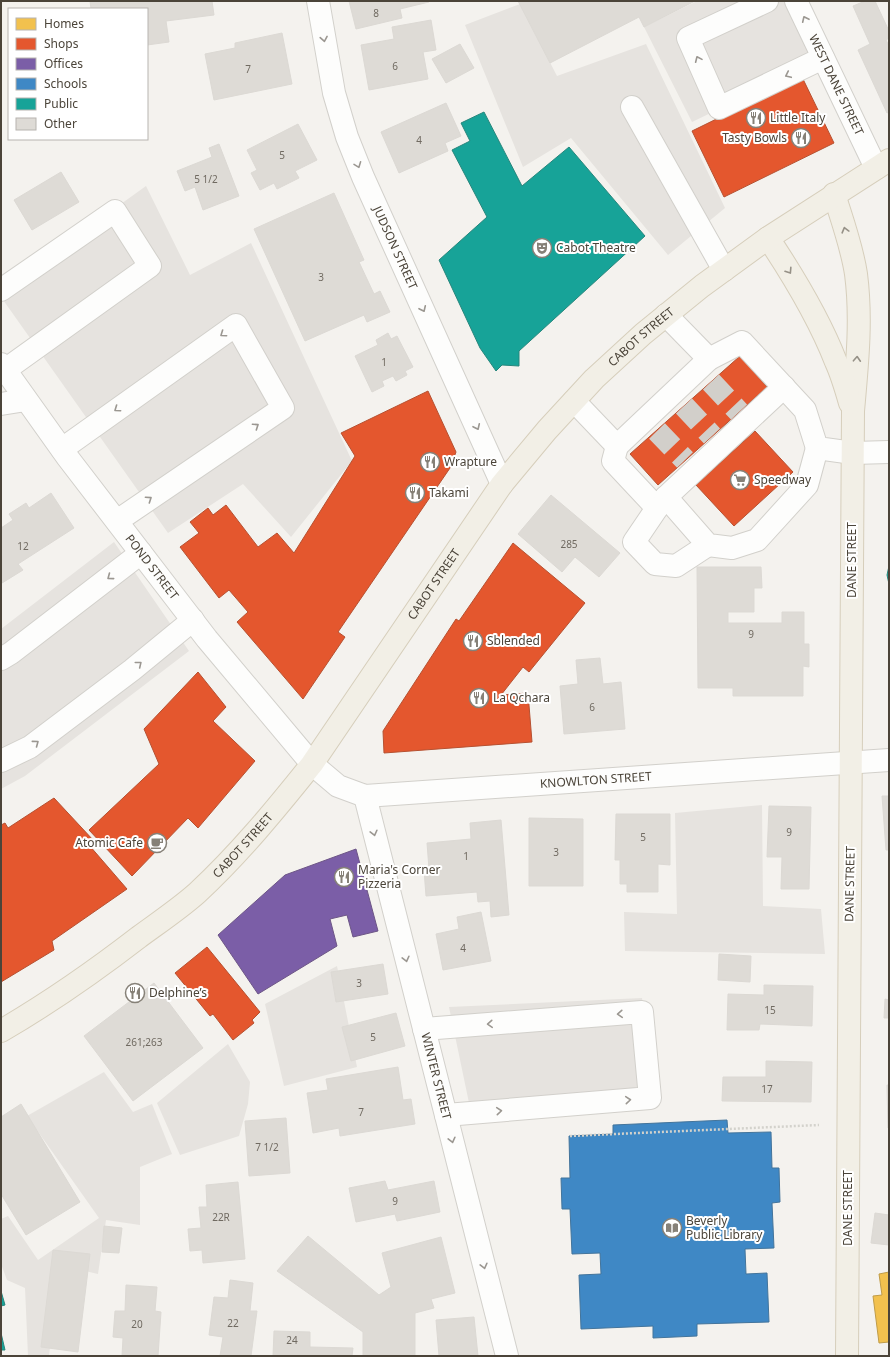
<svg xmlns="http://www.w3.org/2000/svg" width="890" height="1357" viewBox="0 0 890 1357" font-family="'Noto Sans',sans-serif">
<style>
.parking{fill:#e6e3df}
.homes{fill:#f2c14e;stroke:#c09c48}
.shops{fill:#e4572e;stroke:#b65131}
.offices{fill:#7b5ea7;stroke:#6d5686}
.schools{fill:#3f88c5;stroke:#43749b}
.public{fill:#17a398;stroke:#27867c}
.building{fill:#dedbd6;stroke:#dcd9d4}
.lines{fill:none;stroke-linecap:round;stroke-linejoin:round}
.minor-tunnel{stroke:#d2cfca;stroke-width:22;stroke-dasharray:22 11;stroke-linecap:butt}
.minor-casing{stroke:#d2d0cb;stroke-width:24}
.major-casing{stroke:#d6cebb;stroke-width:24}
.path{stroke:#d3d2cc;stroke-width:2.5;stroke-dasharray:2 2;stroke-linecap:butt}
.minor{stroke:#fdfdfc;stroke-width:22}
.major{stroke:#f2efe6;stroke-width:22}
.oneway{stroke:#9b9791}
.oneway2{stroke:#969187}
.labels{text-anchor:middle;stroke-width:4;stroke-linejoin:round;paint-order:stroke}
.number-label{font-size:10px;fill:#706a61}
.street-label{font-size:12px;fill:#4b4439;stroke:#fff}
.poi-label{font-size:12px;fill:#4b4439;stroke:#fff;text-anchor:start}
</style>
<rect width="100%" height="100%" fill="#f4f2ee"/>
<path class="parking" d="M697 1H787L816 62 692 122 644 27Z
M520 4 557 76 646 44 725 208 668 255 571 138 523 167 465 25Z
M146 186 190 275 251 243 352 461 291 537 243 484 168 533 1 297V290Z
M114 542 189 651 25 776 1 789V629Z
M762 805 763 906 821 909 825 954 625 951 624 912 677 914 675 813Z
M337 966 357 1067 284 1086 265 1004Z
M642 998 652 1105 473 1122 449 1007Z
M228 1044 250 1082 248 1104 239 1136 180 1155 157 1103Z
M104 1072 133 1112 152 1104 172 1154 140 1167V1225L106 1220 98 1274 59 1265 49 1356H28L25 1288 7 1280 1 1264V1219L8 1216 38 1260 99 1218 27 1116Z"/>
<path class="homes" d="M889 1272V1342L879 1343 873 1296 882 1295 879 1274Z"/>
<path class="shops" d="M802 77 834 143 724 197 692 131Z
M740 356 767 387 658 485 630 454Z
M428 391 456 452 450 468 338 632 345 637 303 699 237 622 248 612 229 590 219 598 180 547 199 533 190 522 208 508 213 515 226 505 258 547 277 533 294 553 355 456 341 433Z
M755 431 793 472 734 526 696 485Z
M513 543 585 603 529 672 523 667 501 695 528 693 532 742 384 753 383 731 456 619 459 621Z
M198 672 226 707 213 721 255 761 198 828 188 818 132 876 89 830 159 764 144 729Z
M54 798 94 841 89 845 127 889 52 941 54 950 1 982V825L5 823 8 828Z
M207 947 260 1012 252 1020 254 1023 233 1040 213 1014 210 1016 175 973Z"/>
<path class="offices" d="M356 849 378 931 353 937 347 915 330 919 337 946 258 994 218 935 285 875Z"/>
<path class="schools" d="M727 1120 728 1133 771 1132 772 1168H779L780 1202 772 1203 774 1248 745 1249 746 1274 767 1273 769 1322 697 1324V1336L653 1338V1326L581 1329 579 1275 601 1274 600 1253 572 1254 570 1209H562L561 1178H570L569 1136 613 1134V1125Z"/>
<path class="public" d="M484 112 522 186 569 147 645 236 519 351V366L502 365 496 371 480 348 439 260 487 217 452 150 470 141 461 123Z
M889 566V584L887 575Z
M1 1291 5 1305 1 1306Z
M1 1333 5 1350H1Z"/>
<path class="building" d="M90 1H212L214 15 166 21 169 42 147 45V9H91Z
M349 1H428L429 2 400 9 402 18 356 29Z
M518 1H695L644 27 639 17 550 63Z
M865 1H875L889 31V38L886 40 889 46V112L887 113 858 50 870 44 853 6Z
M431 20 436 50 423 52 428 79 369 90 361 45 394 39 392 27Z
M282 33 292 84 214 100 205 54 235 48V43Z
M460 44 474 68 446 83 432 59Z
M446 103 461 136 445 143 448 151 399 173 381 132Z
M298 124 317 160 295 171 299 178 277 189 274 183 260 190 251 173 257 170 247 150Z
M219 144 239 196 203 210 195 187 185 191 177 171 212 157 209 148Z
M61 172 79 202 32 230 14 200Z
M334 193 364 260 359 262 374 294 380 291 390 312 367 322 364 315 305 341 254 229Z
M388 333 391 339 397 336 413 367 405 371 407 375 396 381 393 376 382 381 384 386 372 392 355 356 378 345 376 340Z
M51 493 74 528 18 564 23 570 2 583 1 528 13 520 9 514 26 503 29 508Z
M551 495 620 553 599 577 575 557 562 572 518 534Z
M697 567H761L762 588H754V612H728V623H782V612H804V644H809V667L803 666V696H733V688H698Z
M600 658 603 684 621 682 625 729 564 734 560 686 578 684 576 660Z
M882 796H889V850H886Z
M769 806 811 807 809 889H781L782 857H767Z
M616 814H670V865L658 864V892H627V884H620V860H615Z
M529 818 583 819V886H529Z
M501 820 509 915 491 917 490 901 478 902 477 892 426 896 424 870 429 869 427 843 471 839 470 823Z
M481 912 491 961 443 970 436 934 459 929 457 917Z
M719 954 751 956 750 982 718 980Z
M383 964 388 994 336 1002 331 972Z
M154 983 203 1048 133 1101 84 1036Z
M764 985 813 986 812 1026 760 1024 759 1030H727L728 994 764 995Z
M885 999 889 1000V1018H884Z
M396 1013 405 1046 351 1061 342 1027Z
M766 1061 812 1062 811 1102 722 1101 723 1077H766Z
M398 1067 403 1100 411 1099 415 1124 340 1136 339 1128 313 1133 307 1093 328 1090 326 1079Z
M887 1085H889V1128H888Z
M21 1104 80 1202 26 1235 1 1194V1117Z
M286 1118 290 1173 249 1176 245 1121Z
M385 1181 388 1190 434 1181 440 1212 397 1221 395 1214 356 1222 349 1188Z
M238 1182 245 1259 203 1263 202 1250 190 1251 188 1229 201 1228 199 1207H207L206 1185Z
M875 1213 889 1215V1245L871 1243Z
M104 1226 122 1228 119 1253 102 1252Z
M308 1236 379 1295 391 1287 382 1253 441 1237 455 1293 431 1299 434 1308 415 1313V1356H363V1332L277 1271Z
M53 1250 90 1254 78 1352 41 1347Z
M230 1280 253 1283 250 1311H257L251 1356H220L223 1337 209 1335 214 1297 228 1298Z
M126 1285 157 1287 155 1311 161 1312 158 1356H122L123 1338 113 1337 115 1311H125Z
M474 1317 478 1356H439L436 1320Z
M274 1331 310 1332V1347L353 1348 352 1356H273Z"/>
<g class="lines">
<path class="minor-tunnel" d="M711 382 739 412
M684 406 712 436
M657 431 685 460"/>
<g class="minor-casing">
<g id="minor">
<path id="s1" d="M318 1 334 93 347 137 363 177 502 484"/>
<path d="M767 1 688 38 719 108 823 58"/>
<path id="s2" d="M796 1 876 168"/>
<path d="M632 107 724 270"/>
<path d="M1 290 115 211 150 266 5 370"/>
<path d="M709 359 742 342 805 410 817 448 853 453 889 452"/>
<path id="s3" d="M1 364 68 458 207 639 312 764 338 786 365 796 889 760"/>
<path d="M574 401 617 446 709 359 666 315"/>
<path d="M1 404 26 400"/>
<path d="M617 446 613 461 657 508 666 497 784 387"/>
<path d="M62 449 236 325 283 408 117 521"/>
<path d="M666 497 708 545 732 548 757 540 807 485 817 448"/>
<path d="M657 508 634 542 655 564 676 566 708 545"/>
<path d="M1 659 11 653 141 553"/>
<path d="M1 761 30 747 132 670 193 620"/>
<path id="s4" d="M365 796 507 1356"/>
<path d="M424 1029 642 1012 650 1098 446 1115"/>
</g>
</g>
<g class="major-casing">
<g id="major">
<path d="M834 194C842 220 852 247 856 274 862 320 857 366 853 411L847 1356"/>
<path d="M768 238C794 277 819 318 836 362 842 375 846 389 850 403"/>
<path id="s5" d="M1 1031C49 1003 95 971 139 937 158 923 179 909 197 893 239 854 276 809 312 764L502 484 547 430 594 379 643 334 702 286 768 238 889 160"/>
</g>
</g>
<path class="path" d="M570 1136 819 1125"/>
<use href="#minor" class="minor"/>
<use href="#major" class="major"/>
</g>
<defs><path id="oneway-chevron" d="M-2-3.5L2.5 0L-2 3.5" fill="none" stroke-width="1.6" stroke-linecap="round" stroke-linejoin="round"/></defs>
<g class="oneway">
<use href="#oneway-chevron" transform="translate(805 19) rotate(-115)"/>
<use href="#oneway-chevron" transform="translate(324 39) rotate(80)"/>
<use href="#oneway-chevron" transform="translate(698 59) rotate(-114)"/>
<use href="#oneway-chevron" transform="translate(788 75) rotate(155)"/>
<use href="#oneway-chevron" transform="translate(358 165) rotate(69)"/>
<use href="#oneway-chevron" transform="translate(423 309) rotate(65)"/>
<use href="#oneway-chevron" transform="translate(223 334) rotate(145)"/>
<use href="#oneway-chevron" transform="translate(117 409) rotate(145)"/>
<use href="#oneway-chevron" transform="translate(256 426) rotate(-34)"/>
<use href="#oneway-chevron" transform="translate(477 427) rotate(65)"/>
<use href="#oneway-chevron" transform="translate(149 499) rotate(-34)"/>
<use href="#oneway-chevron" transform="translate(110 577) rotate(143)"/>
<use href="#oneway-chevron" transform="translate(139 664) rotate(-39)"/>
<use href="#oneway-chevron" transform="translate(36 743) rotate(-37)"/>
<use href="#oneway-chevron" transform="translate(374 833) rotate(76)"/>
<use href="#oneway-chevron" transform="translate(406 959) rotate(76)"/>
<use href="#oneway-chevron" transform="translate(620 1014) rotate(176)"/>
<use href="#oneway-chevron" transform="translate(490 1024) rotate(176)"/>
<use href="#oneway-chevron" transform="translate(628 1100) rotate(-5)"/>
<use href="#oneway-chevron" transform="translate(499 1111) rotate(-5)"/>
<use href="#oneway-chevron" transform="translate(452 1140) rotate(76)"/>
<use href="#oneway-chevron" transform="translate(484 1266) rotate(76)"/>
</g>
<g class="oneway2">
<use href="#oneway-chevron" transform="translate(845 230) rotate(-105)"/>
<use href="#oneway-chevron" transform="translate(789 271) rotate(57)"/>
<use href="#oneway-chevron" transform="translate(857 359) rotate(-87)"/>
</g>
<defs>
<g id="restaurant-ring" transform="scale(1)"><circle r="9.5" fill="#fff" stroke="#868178" stroke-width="1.5"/><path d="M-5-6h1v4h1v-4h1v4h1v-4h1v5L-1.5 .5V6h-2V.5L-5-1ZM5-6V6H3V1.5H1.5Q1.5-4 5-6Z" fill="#868178"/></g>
<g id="theatre-ring" transform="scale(1)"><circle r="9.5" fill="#fff" stroke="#868178" stroke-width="1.5"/><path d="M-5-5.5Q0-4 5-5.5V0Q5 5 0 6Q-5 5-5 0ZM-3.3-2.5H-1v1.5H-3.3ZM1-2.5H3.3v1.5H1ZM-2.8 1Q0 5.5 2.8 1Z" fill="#868178"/></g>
<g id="supermarket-ring" transform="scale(1)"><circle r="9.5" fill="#fff" stroke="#868178" stroke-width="1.5"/><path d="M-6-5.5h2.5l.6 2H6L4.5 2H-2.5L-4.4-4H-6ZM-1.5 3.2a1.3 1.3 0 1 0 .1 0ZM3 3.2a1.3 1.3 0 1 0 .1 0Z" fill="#868178"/></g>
<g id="cafe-ring" transform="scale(1)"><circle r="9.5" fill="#fff" stroke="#868178" stroke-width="1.5"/><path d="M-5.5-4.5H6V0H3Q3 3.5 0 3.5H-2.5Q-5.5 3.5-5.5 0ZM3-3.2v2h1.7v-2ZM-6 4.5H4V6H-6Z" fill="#868178"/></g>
<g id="library-ring" transform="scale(1)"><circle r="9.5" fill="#fff" stroke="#868178" stroke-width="1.5"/><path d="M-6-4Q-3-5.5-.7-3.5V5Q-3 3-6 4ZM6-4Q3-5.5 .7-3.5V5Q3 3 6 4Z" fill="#868178"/></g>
</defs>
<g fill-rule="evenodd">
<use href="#restaurant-ring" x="756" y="118"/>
<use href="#restaurant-ring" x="801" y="138"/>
<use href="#theatre-ring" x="542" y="248"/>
<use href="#restaurant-ring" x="430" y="462"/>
<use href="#supermarket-ring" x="740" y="480"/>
<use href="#restaurant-ring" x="415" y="493"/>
<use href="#restaurant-ring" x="473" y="641"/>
<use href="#restaurant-ring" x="479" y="698"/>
<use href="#cafe-ring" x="157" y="843"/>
<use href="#restaurant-ring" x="344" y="877"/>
<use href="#restaurant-ring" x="135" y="993"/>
<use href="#library-ring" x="672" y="1228"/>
</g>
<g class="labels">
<g class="number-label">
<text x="376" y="17">8</text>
<text x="395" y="70">6</text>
<text x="248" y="73">7</text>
<text x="419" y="144">4</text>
<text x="282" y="159">5</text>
<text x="206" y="183">5 1/2</text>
<text x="321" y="281">3</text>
<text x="384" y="366">1</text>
<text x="569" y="548">285</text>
<text x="23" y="550">12</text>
<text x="751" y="638">9</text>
<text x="592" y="711">6</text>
<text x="789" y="836">9</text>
<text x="643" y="841">5</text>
<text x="556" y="856">3</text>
<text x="466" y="860">1</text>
<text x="463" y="952">4</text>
<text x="359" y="987">3</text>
<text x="770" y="1014">15</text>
<text x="373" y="1041">5</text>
<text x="144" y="1046">261;263</text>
<text x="767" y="1093">17</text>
<text x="361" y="1116">7</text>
<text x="267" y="1151">7 1/2</text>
<text x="395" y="1205">9</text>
<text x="221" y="1221">22R</text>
<text x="233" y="1327">22</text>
<text x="137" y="1328">20</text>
<text x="292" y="1344">24</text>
</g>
<g class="street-label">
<text dy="4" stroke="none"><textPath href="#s2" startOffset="93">WEST DANE STREET</textPath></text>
<text dy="4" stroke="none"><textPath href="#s1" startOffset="260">JUDSON STREET</textPath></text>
<text dy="4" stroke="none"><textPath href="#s5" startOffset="954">CABOT STREET</textPath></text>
<text transform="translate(852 560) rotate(-90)" y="4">DANE STREET</text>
<text dy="4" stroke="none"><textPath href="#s3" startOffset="253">POND STREET</textPath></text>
<text dy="4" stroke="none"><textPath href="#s5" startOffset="630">CABOT STREET</textPath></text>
<text dy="4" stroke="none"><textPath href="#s3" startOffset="801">KNOWLTON STREET</textPath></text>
<text dy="4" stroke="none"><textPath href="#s5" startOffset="306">CABOT STREET</textPath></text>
<text transform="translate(850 884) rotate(-89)" y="4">DANE STREET</text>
<text dy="4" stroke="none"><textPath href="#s4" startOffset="289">WINTER STREET</textPath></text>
<text transform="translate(848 1208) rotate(-90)" y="4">DANE STREET</text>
</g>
<g class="poi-label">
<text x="770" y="122">Little Italy</text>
<text x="787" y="142" text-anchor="end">Tasty Bowls</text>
<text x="556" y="252">Cabot Theatre</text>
<text x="444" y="466">Wrapture</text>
<text x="754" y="484">Speedway</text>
<text x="429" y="497">Takami</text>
<text x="487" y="645">Sblended</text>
<text x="493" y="702">La Qchara</text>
<text x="143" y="847" text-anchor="end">Atomic Cafe</text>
<text x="358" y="874">Maria's Corner<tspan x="358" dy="14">Pizzeria</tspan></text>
<text x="149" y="997">Delphine’s</text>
<text x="686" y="1225">Beverly<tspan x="686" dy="14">Public Library</tspan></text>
</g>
</g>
<rect width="890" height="1357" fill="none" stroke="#4b4439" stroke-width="4"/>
<rect x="8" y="8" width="140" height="132" fill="#ffffff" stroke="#b7b4b0"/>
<rect x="16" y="18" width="20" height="12" fill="#f2c14e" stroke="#b7b4b0"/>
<text x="44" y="28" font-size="12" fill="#4b4439">Homes</text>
<rect x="16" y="38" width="20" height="12" fill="#e4572e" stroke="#b7b4b0"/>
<text x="44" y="48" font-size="12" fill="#4b4439">Shops</text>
<rect x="16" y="58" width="20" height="12" fill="#7b5ea7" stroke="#b7b4b0"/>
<text x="44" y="68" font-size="12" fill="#4b4439">Offices</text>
<rect x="16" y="78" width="20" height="12" fill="#3f88c5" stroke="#b7b4b0"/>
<text x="44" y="88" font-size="12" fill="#4b4439">Schools</text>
<rect x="16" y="98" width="20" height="12" fill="#17a398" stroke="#b7b4b0"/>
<text x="44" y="108" font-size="12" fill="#4b4439">Public</text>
<rect x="16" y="118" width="20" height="12" fill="#dedbd6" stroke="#b7b4b0"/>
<text x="44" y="128" font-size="12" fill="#4b4439">Other</text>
</svg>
